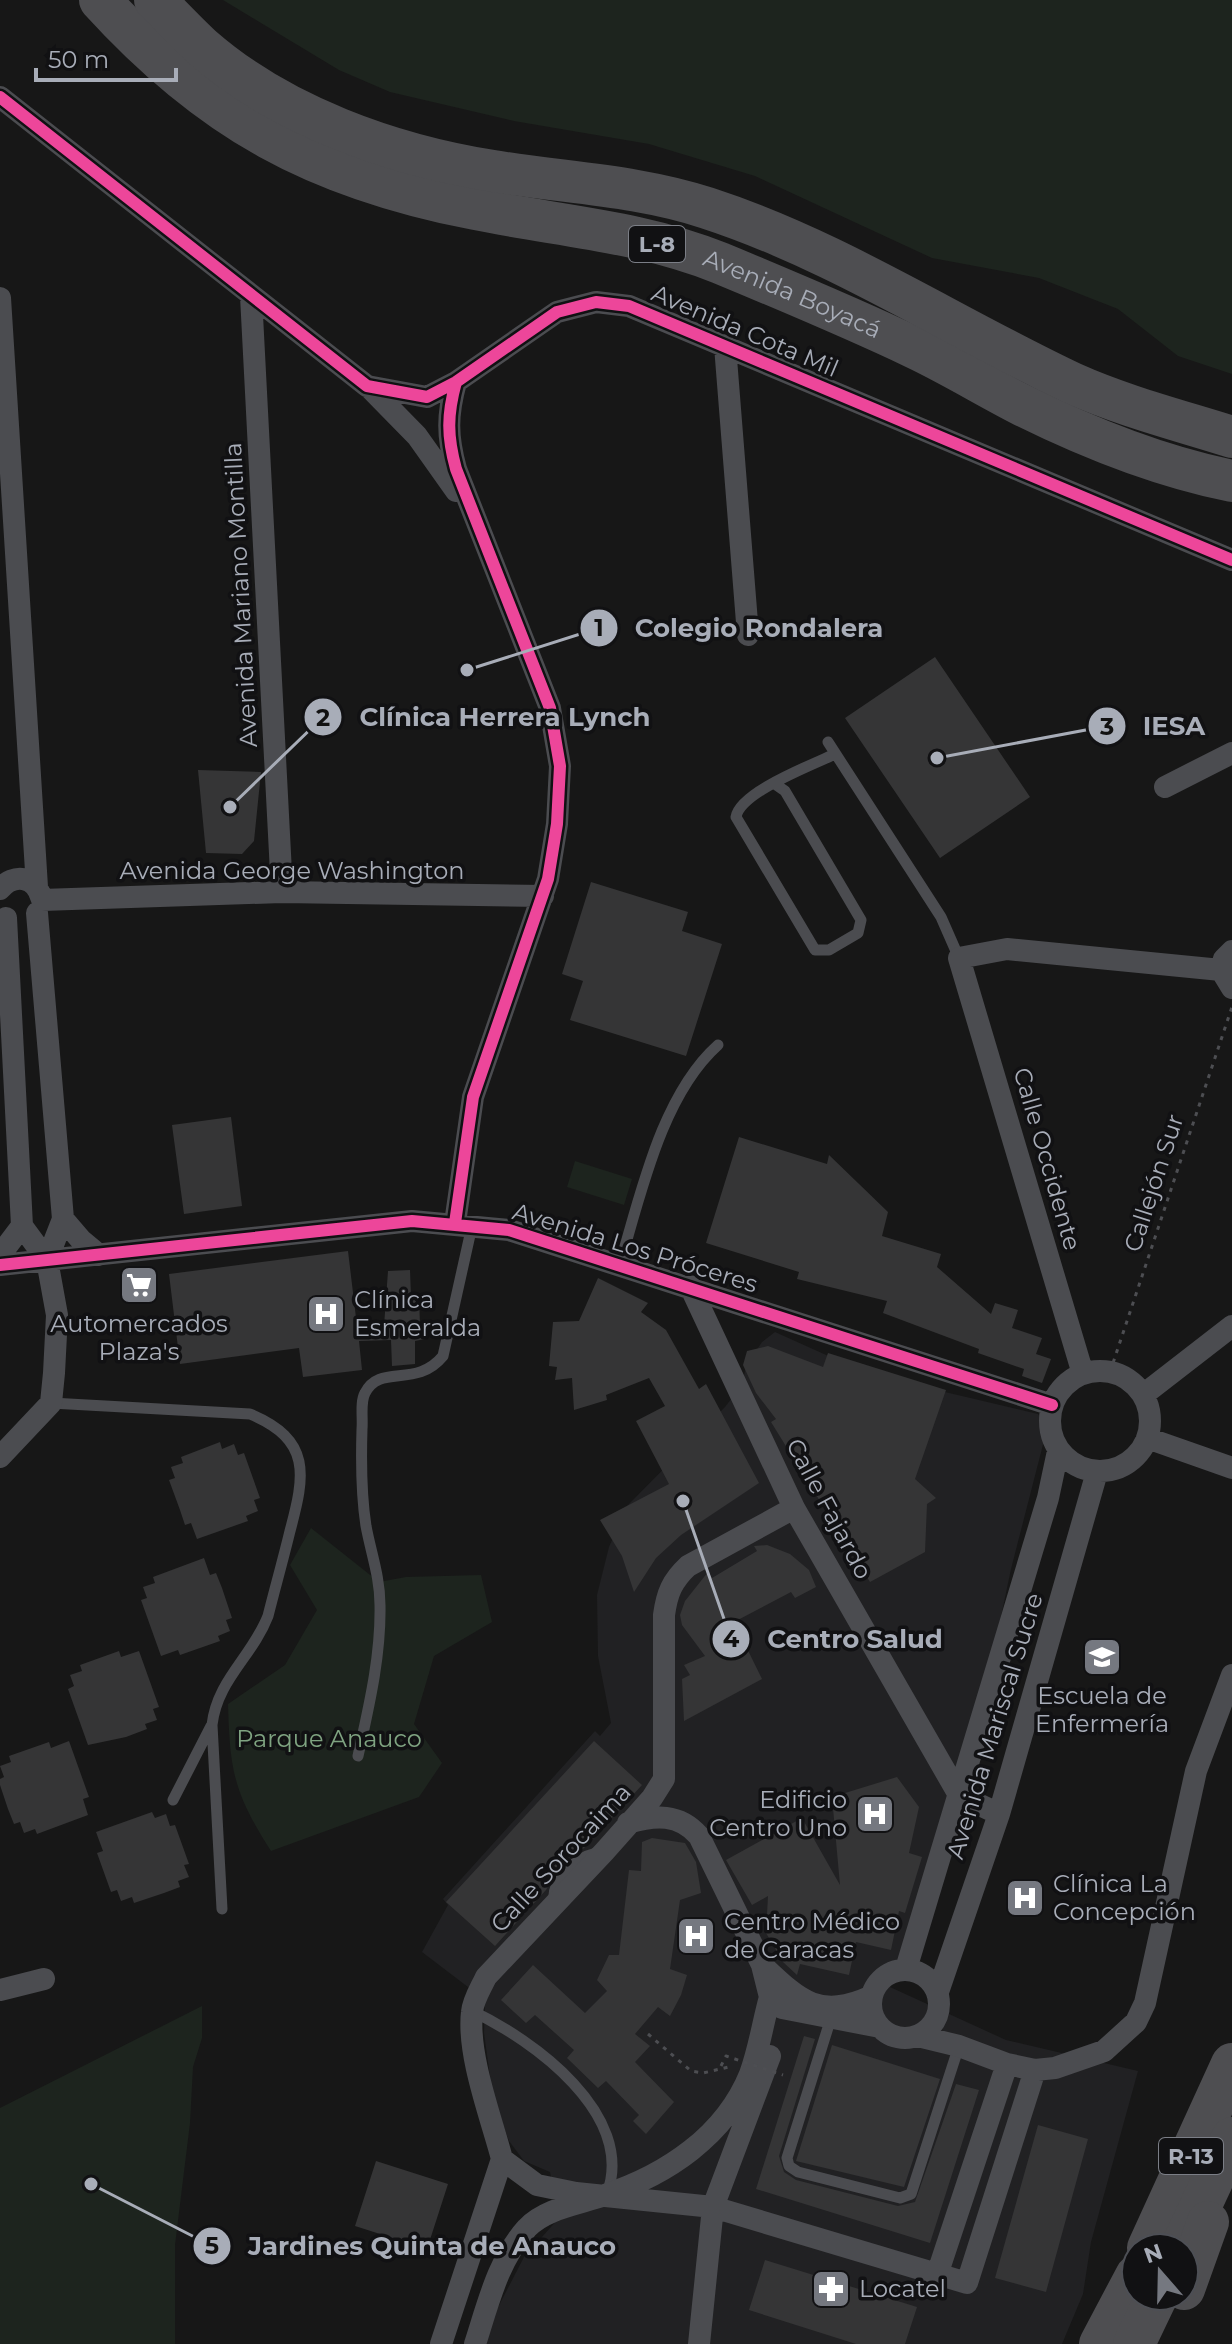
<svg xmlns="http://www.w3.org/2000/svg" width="1232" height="2344" viewBox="0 0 1232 2344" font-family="Montserrat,sans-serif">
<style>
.built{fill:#212123}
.green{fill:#1d241e}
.building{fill:#353536}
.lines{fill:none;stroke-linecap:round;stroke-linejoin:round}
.path{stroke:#4d4e52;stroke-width:3;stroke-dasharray:4 6;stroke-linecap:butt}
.service{stroke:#4b4c50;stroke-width:11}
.minor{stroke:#4b4c50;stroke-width:22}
.motorway{stroke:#4e4e51;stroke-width:42}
.path-bridge{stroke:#4d4e52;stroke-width:3;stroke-dasharray:4 6;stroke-linecap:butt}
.cycleway-casing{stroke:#111113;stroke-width:17}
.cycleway{stroke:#ed469a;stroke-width:12}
.labels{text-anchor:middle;stroke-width:7;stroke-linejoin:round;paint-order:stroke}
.shield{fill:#111113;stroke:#7b7e86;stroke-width:2}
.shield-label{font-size:22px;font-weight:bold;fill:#a8adb8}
.street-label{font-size:24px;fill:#a8adb8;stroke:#111113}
.poi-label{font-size:24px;fill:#a8adb8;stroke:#111113;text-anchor:start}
.park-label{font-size:24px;fill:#7fa381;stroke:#111113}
.leader{fill:none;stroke:#a8adb8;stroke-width:3}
.callout-dot{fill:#a8adb8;stroke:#111113;stroke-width:3}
.mark-label{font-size:24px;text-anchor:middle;font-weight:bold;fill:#111}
.callout-label{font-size:26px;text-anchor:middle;font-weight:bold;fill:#a8adb8;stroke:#111113;stroke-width:7;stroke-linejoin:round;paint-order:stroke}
</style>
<rect width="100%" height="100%" fill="#171717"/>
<path class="built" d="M775 1332 844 1363 928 1388 1038 1414 1047 1429 1011 1569 990 1669 904 1964 884 1971 879 1982 1006 2040 1138 2071 1091 2242 1083 2294 1062 2344H479L524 2257 559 2218 550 2172 524 2161 509 2141 499 2114 492 2091 484 2033 485 2000 422 1952 448 1905 443 1899 595 1731 600 1736 611 1723 598 1656 597 1595 609 1547 627 1506 725 1407 742 1385 746 1366 762 1342Z"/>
<path class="green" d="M223 0H1232V374L1178 356 1118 309 1039 278 932 258 755 176 649 144 514 121 390 92 339 70Z
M575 1161 632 1179 624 1205 567 1187Z
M311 1528 379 1582 406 1577 481 1575 492 1622 434 1656 414 1724 442 1763 419 1797 271 1851C234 1793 230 1772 228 1704L285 1665 317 1610 290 1565Z
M202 2006V2038L193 2067 190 2123 175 2245V2344H0V2108Z"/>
<path class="building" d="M935 657 1030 797 940 858 845 718Z
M198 770 261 772 254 841 242 854 206 853Z
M591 882 688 912 682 931 722 944 686 1056 570 1020 583 981 562 974Z
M231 1117 242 1206 184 1214 172 1125Z
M739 1137 827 1164 829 1155 888 1212 882 1236 941 1254 937 1267 991 1314 995 1303 1018 1310 1012 1328 1042 1338 1036 1354 1051 1359 1042 1383 1022 1376 1024 1369 978 1353 979 1349 883 1313 887 1301 797 1279 799 1272 706 1243Z
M348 1251 357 1326H384L388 1271 410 1270 411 1297H419L420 1325H424L425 1339 415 1341V1364L392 1366 391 1340 359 1341 362 1370 303 1377 299 1348 180 1364 169 1274Z
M598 1278 648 1303 641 1312 666 1330 699 1389 706 1384 759 1483 681 1535 656 1558 634 1592 622 1556 600 1520 669 1484 636 1421 665 1406 649 1378 606 1395 607 1400 574 1410 572 1378 555 1380 557 1367 549 1366 553 1322 579 1321Z
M768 1346 823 1367 828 1353 946 1390 915 1479 936 1498 927 1504 925 1552 870 1582 771 1422 776 1419 756 1393 743 1365 747 1351Z
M220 1442 222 1449 234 1444 238 1455 244 1453 260 1498 254 1500 258 1511 246 1516 248 1521 197 1539 191 1523 185 1525 180 1510 169 1480 175 1478 171 1467 183 1463 181 1457Z
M767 1545 790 1554 809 1570 816 1587 795 1598 791 1592 734 1622 762 1679 684 1721 682 1679 690 1675 684 1665 705 1656 682 1625 680 1615 685 1601 708 1572 712 1578 757 1551 754 1546Z
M204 1558 210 1575 216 1573 222 1588 232 1618 226 1620 230 1631 218 1636 220 1641 180 1655 178 1650 161 1656 141 1600 147 1598 143 1587 155 1583 153 1577Z
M119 1651 121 1657 139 1651 159 1707 153 1709 157 1720 145 1724 147 1729 126 1737 88 1745 68 1689 74 1686 70 1675 82 1671 80 1665Z
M69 1741 89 1797 83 1799 88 1815 37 1834 35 1829 24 1833 20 1822 14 1824 8 1809 0 1785V1779L4 1777 0 1766 11 1762 9 1756 49 1742 51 1748Z
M594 1741 642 1785 584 1848 559 1866 546 1890 495 1946 446 1902Z
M897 1777 919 1807 909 1853 922 1857 905 1913 899 1911 891 1950 856 1942 849 1975 800 1964 797 1975 783 1962 766 1933 768 1896 752 1905 726 1860 802 1818 840 1885 832 1797Z
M152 1812 155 1818 166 1814 170 1826 175 1825 189 1864 184 1865 189 1877 178 1881 180 1887 164 1893 134 1903 132 1897 121 1901 117 1890 111 1892 97 1853 103 1851 96 1832Z
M652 1838 685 1843 696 1862 701 1893 680 1900 670 1969 687 1975 681 1995 670 2016 658 2007 635 2034 650 2046 635 2062 674 2102 646 2134 633 2121 639 2115 606 2081 598 2088 567 2058 574 2050 535 2015 526 2023 501 2000 533 1965 585 2013 607 1991 597 1980 609 1955H619L629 1870 641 1871 642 1842Z
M804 2036 815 2039 779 2156 784 2172 796 2180 898 2206 915 2202 956 2084 979 2090 930 2243 756 2189Z
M832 2045 940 2079 904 2187 796 2161Z
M1038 2125 1088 2139 1046 2292 995 2278Z
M376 2161 448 2184 427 2249 355 2226Z
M765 2260 917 2307 905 2344H856L749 2310Z"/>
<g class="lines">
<path class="path" d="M1110 1372 1232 1007
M648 2034 691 2071 703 2073 733 2066"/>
<path class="service" d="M828 742 941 917 959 958
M775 784 785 791 861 920 858 933 829 950H815L736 817C740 792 812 765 835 754
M620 1264C641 1193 662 1095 718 1045
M51 1403 250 1414C312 1440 305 1475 290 1531 283 1560 275 1588 268 1616 252 1657 217 1680 212 1725L222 1909
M358 1756C369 1706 381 1656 380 1605 380 1577 371 1553 366 1526 361 1494 361 1461 362 1429 363 1418 360 1402 365 1393 380 1363 416 1389 443 1356L472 1226
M173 1800 211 1726
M554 1902C551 1880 575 1858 596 1853
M472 2011C533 2040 636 2114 607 2194
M831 2018 787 2158 789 2166 798 2172 900 2198 911 2194 959 2046"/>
<path class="minor" d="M0 97 367 386 427 397 456 382 557 312 596 302 629 306 1232 560
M251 296 282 892
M0 298 37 887
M725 346 748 635
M368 386 417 436 456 491
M1165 787 1232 753
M0 889C14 873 35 876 41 897
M42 900 282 892 543 896
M37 913 63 1219 47 1260
M1232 951 1224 959 1221 970 1232 988
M63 1219 81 1240 99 1255
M455 1223 473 1097 548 879 557 824 560 766 550 708 456 469C447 436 447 415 456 382
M0 1255 22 1226
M0 1265 412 1221 509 1230 1052 1405
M690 1286 794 1508 959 1795 999 1814
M1050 1421a50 50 0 1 1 100 0a50 50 0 1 1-100 0Z
M1083 1374 959 958 1007 949 1221 970
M1143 1395 1232 1326
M1147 1438 1232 1468
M0 1457 51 1403 54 1373 57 1315 47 1260 22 1226 6 918
M628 1823C655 1815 679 1813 699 1836L762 1965 770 1997 782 2008 880 2027
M762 1965C800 2001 819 2020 872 1996
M906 1969 1048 1498 1058 1451
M871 2004a34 34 0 1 1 68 0a34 34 0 1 1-68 0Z
M0 1990 44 1979
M938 1992 999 1814 1097 1472
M918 2036 959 2046 1007 2064 1035 2070 1055 2068 1104 2051 1136 2022 1145 2003 1196 1771 1232 1675
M502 2159C491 2117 467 2055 472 2012 473 2000 481 1988 486 1977L604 1852 652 1798 664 1779V1615C667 1593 672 1581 688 1566L794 1508
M502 2159 537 2185 576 2193 713 2207 967 2283 1035 2070
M937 2275 1007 2064
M441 2344 502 2159
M475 2344C488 2304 498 2260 527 2228 546 2208 580 2204 605 2195 666 2175 725 2136 750 2074 759 2050 763 2022 770 1997
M699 2344 713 2207 770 2056"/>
<g class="motorway">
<path id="s1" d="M100 0C210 121 316 178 475 209 558 226 641 231 720 263 785 290 852 318 915 348 951 365 985 386 1020 404 1088 438 1158 466 1232 481"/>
<path d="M155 0C171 16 186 32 202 47 281 116 392 155 493 171 565 183 637 185 707 208 836 250 951 326 1072 383 1123 406 1178 420 1232 437"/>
<path d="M1148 2248 1232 2064"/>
<path d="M1181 2248 1232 2138"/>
<path d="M1184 2289 1208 2222"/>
<path d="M1100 2344 1136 2276"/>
<path d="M1134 2344 1157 2296"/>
</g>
<path class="path-bridge" d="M721 2066 726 2056 783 2075"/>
<g class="cycleway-casing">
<path id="cycleway" d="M0 97 367 386 427 397 456 382 557 312 596 302 629 306 1232 560
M455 1223 473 1097 548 879 557 824 560 766 550 708 456 469C447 436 447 415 456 382
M0 1265 412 1221 509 1230 1052 1405"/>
</g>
<use href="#cycleway" class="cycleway"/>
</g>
<defs>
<g id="supermarket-square" transform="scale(2)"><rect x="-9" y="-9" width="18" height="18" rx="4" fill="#757880" stroke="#111113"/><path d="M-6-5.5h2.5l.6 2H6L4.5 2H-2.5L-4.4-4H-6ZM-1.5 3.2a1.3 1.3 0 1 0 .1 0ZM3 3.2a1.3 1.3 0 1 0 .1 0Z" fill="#fff"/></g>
<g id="hospital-square" transform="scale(2)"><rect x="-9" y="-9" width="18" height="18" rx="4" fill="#757880" stroke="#111113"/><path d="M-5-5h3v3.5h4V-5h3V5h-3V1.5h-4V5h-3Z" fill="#fff"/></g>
<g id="university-square" transform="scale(2)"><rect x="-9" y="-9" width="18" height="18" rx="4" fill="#757880" stroke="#111113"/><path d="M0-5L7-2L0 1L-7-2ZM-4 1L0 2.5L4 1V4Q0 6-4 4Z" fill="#fff"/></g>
<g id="pharmacy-square" transform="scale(2)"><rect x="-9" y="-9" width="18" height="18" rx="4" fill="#757880" stroke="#111113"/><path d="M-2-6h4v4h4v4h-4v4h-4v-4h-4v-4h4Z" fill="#fff"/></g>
</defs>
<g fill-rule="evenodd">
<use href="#supermarket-square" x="139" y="1285"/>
<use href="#hospital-square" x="326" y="1314"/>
<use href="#university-square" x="1102" y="1657"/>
<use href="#hospital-square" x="875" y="1814"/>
<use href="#hospital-square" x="1025" y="1898"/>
<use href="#hospital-square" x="696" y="1936"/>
<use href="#pharmacy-square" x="831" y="2289"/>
</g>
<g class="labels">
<g class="shield">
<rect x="629" y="226" width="56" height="36" rx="6"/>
<rect x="1159" y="2138" width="64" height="36" rx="6"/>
</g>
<g class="shield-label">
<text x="657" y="252">L-8</text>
<text x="1191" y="2164">R-13</text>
</g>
<g class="street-label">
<text dy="8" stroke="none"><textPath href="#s1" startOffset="768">Avenida Boyacá</textPath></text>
<text transform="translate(745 331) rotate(23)" y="8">Avenida Cota Mil</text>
<text transform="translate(241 595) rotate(-93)" y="8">Avenida Mariano Montilla</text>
<text x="292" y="879">Avenida George Washington</text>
<text transform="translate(1047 1159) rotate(74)" y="8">Calle Occidente</text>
<text transform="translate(1154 1183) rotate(-72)" y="8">Callejón Sur</text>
<text transform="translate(635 1248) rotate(17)" y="8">Avenida Los Próceres</text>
<text transform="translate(829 1509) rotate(62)" y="8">Calle Fajardo</text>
<text transform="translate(995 1726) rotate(-73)" y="8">Avenida Mariscal Sucre</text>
<text transform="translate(561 1858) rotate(-47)" y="8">Calle Sorocaima</text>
</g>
<g class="poi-label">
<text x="354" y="1308">Clínica<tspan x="354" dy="28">Esmeralda</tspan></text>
<text x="139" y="1332" text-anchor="middle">Automercados<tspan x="139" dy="28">Plaza's</tspan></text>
<text x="1102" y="1704" text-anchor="middle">Escuela de<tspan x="1102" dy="28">Enfermería</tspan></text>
<text x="847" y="1808" text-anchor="end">Edificio<tspan x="847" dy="28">Centro Uno</tspan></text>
<text x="1053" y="1892">Clínica La<tspan x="1053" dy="28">Concepción</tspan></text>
<text x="724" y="1930">Centro Médico<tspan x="724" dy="28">de Caracas</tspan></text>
<text x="859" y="2297">Locatel</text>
</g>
<g class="park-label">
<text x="329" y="1747">Parque Anauco</text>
</g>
</g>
<path class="leader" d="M467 670L599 628M230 807L323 717M937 758L1107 726M683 1501L731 1639M91 2184L212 2246"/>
<g class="callout-dot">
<circle cx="467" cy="670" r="8"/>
<circle cx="230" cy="807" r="8"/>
<circle cx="937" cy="758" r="8"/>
<circle cx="683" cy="1501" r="8"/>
<circle cx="91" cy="2184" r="8"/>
<circle cx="599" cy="628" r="20"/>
<circle cx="323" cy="717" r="20"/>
<circle cx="1107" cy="726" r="20"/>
<circle cx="731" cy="1639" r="20"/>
<circle cx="212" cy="2246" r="20"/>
</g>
<g class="mark-label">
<text x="599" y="636">1</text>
<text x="323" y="726">2</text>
<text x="1107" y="735">3</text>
<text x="731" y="1647">4</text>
<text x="212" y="2254">5</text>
</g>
<g class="callout-label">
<text x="759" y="637">Colegio Rondalera</text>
<text x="505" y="726">Clínica Herrera Lynch</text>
<text x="1174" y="735">IESA</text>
<text x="855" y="1648">Centro Salud</text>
<text x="432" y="2255">Jardines Quinta de Anauco</text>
</g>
<g transform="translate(1160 2272) rotate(340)"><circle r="38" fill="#111113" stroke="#4d4f55" stroke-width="2"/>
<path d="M0-6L14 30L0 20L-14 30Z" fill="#757880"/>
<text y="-12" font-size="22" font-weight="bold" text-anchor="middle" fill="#a8adb8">N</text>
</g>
<path d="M36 68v12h140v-12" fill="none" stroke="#a8adb8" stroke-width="4"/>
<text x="48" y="68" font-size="24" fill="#a8adb8" stroke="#111113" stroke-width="6" paint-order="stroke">50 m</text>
</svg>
